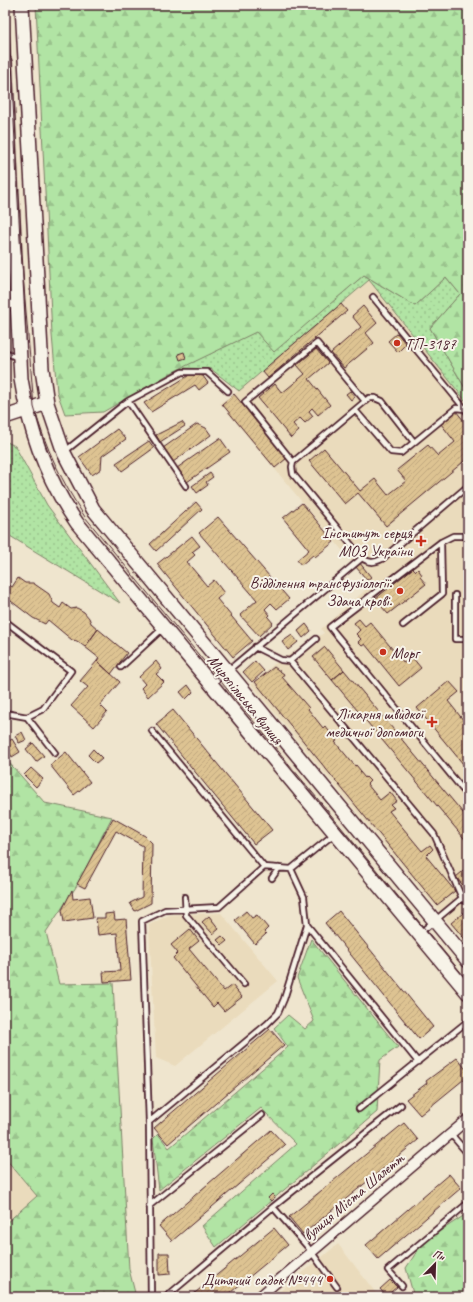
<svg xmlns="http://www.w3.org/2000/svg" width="473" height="1302" viewBox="0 0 473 1302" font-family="Caveat,sans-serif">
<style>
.built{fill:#eadbbc}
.grass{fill:url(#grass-dots);stroke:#7e8268}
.forest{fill:url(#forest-firs);stroke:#7e8268}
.building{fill:url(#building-hatch);stroke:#4a1f2b}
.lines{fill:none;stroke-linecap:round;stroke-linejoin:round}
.lane-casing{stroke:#4a1f2b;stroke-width:8}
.street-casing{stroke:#4a1f2b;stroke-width:12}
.secondary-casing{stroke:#4a1f2b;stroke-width:16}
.lane{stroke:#f7f3e8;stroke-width:4.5}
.street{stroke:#f7f3e8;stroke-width:9}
.secondary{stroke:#f7f3e8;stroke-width:13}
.tram{stroke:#4a1f2b;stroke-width:1}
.poi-dot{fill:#c8321e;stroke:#f7f3e8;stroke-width:1.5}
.labels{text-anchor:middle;stroke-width:4;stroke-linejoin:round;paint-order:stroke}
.poi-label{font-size:16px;fill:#4a1f2b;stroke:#f7f3e8;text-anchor:end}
.street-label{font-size:16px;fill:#4a1f2b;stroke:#f7f3e8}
</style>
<defs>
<pattern id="grass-dots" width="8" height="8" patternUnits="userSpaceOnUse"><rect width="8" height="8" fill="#b1e4a4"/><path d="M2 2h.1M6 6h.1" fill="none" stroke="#9ac38d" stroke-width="1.8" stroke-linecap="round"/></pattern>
<pattern id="forest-firs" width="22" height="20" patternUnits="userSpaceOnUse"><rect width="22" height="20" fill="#b1e4a4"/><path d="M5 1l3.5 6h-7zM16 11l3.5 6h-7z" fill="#9ac38d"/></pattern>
<pattern id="building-hatch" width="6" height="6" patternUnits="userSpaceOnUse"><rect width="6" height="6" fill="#ddc392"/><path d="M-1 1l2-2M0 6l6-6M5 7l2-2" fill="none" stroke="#bfa77e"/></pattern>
</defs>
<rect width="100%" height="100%" fill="#efe5ce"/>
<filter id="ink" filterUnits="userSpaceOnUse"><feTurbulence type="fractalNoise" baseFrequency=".025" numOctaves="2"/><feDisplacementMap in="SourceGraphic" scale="8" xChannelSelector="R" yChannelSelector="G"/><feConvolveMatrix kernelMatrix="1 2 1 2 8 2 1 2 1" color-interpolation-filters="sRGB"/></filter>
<g filter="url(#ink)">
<path class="built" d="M369 280 465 400 468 398V946L251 684 273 665 324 633 321 629 371 585 220 403 239 391Z
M221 913 278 981 175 1066 156 1058 149 925 169 915Z
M5 1158 37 1196 5 1224Z
M338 1244 379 1297H273Z"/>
<path class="grass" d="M364 275 415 306 446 277 460 294 430 328 468 393V398L465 400 369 280 239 391 211 369 180 368 257 331 274 351Z
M5 441 15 446 47 505 120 603 5 533Z"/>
<path class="forest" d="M36 5H468V393L430 328 460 294 446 277 415 306 364 275 274 352 256 332 171 373 103 412 65 414 57 392 52 335Z
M5 758 45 803 112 817 76 887 46 932 59 984 113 983 129 1269 136 1297H5V1224L37 1196 5 1158Z
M311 939 398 1047 380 1060 377 1112 216 1247 202 1226 296 1144 261 1108 159 1190 153 1139 158 1134 169 1148 288 1047 274 1028 288 1015 305 1029 314 1021 297 978Z
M468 1213V1297H436L437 1294 427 1297H414L406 1268 423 1242Z"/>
<path class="building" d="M341 304 347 311 268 378 262 371Z
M363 306 377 323 366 333 374 343 344 368 331 353 361 327 352 316Z
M397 333 406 344 398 352 388 341Z
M316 349 328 363 309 379 330 405 318 415 312 408 309 411 313 416 305 423 300 418 293 424 299 431 291 438 258 398 275 384 282 393 305 374 297 365Z
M184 352 186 358 180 360 178 354Z
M191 374 203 376 208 383 199 390 195 385 151 412 144 403Z
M350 391 355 397 351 400 346 394Z
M234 394 287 458 275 468 222 404Z
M456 411 468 426V458L386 526 358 493 345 504 309 461 324 448 360 491 375 479 388 495 406 481 397 470 428 445 438 456 455 442 441 424Z
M182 422 185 426 160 442 156 435Z
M197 424 206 428 211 435 173 462 163 448Z
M117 429 126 439 102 456 101 469 92 475 79 457Z
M220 438 230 452 187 482 177 468Z
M149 441 154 448 122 471 116 463Z
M210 473 213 477 206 482 208 485 197 493 192 486Z
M196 502 202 509 156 551 150 544Z
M302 503 334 542 315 557 313 555 301 565 297 560 309 550 283 518Z
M218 517 289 599 277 609 271 603 265 609 270 615 268 617 273 623 259 636 240 615 257 600 199 533Z
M192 536 200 546 192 552 195 555 187 562 207 586 214 580 224 593 217 599 252 641 233 657 157 564Z
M467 544H468V624Z
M359 562 371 577 367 580 355 566Z
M413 568 416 571 418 569 422 575 420 577 426 584 388 614 375 599Z
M5 575 8 584 12 587 18 578 25 583H33L49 594 53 603 60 608 63 603 71 609 77 608 84 612 89 618 91 623 98 629 85 647 77 641 72 640 48 620 45 624 33 618 7 598 5 600Z
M359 619 365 626 370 622 404 663 412 657 421 668 399 686 365 644 362 646 358 642 361 639 356 634 360 630 354 623Z
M306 624 311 631 303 638 298 631Z
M98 629 127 653 111 674 97 661 99 658 85 647Z
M292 635 298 642 288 650 282 642Z
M325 647 344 670 332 680 313 657Z
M97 661 120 682 100 705 107 712 94 727 71 706 88 687 80 681Z
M156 661 162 669 156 674 164 682 148 697 141 688 145 684 139 677Z
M255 661 264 671 252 682 243 672Z
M274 667 284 674 282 677 309 708 308 709 323 728 325 726 337 741 335 742 355 766 356 765 361 771 360 772 365 778 366 777 370 781 367 784 380 800 390 792 397 801 391 805 394 808 389 811 422 851 430 845 433 849 426 856 455 891 437 905 255 682Z
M344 670 468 819V843L332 680Z
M449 681 459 692 448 701 468 726V770L417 708Z
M188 685 193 692 186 699 180 692Z
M173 710 272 830 254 844 156 724Z
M22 732 26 740 19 743 15 736Z
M12 739 20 752 12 757 5 744Z
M33 743 44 756 36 762 26 749Z
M93 749 102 758 96 763 88 755Z
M66 752 90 782 74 795 50 765Z
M31 768 43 779 36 787 24 775Z
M113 818 145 836 152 843 151 903 135 911 130 903 142 897 143 846 116 831 85 888 77 884Z
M468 867V887L466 889 456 877Z
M72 890 73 899 90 897 93 918 64 922 62 910Z
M468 909V943L451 923Z
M246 911 252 918 257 915 268 928 264 932 266 934 255 944 235 920Z
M339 911 433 1027 419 1039 325 923Z
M114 913 115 920 126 919 131 980 104 982 103 972 120 971 117 933 98 935 96 918H105V914Z
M209 916 219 929 213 934 202 922Z
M190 929 199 941 189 949 224 991 232 985 242 997 224 1011 217 1003 213 1007 173 958 178 953 171 945Z
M222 936 227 941 222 945 217 940Z
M270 1029 284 1045 168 1144 154 1128Z
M457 1058 468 1072V1076L420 1115 406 1099 427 1083 426 1081Z
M404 1123 418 1140 303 1234 289 1217Z
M271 1130 285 1145 172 1241 159 1226Z
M449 1174 461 1188 378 1259 366 1245Z
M272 1194 275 1197 271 1201 268 1198Z
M274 1228 288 1245 225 1297H190Z
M159 1253H169L170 1274 159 1275Z
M390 1280 397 1287 386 1296 380 1289Z
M323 1291 328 1297H316Z"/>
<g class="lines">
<g class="lane-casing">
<path id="lane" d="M373 297 465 409
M5 311 13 301
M5 352 18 358
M128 401 186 486
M355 410 391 452 401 453 456 408 465 409 468 413
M414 442 382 401 375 398H369L293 462 292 467 293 474 362 558C369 563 374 563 382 559L468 486
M64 452 128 401 182 372H207L228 391
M293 462 245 402 317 343 365 401
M468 536H453L441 542 330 627 468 796
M455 595V639H468
M5 621 71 671 43 709 27 717 5 713
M403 625 442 594 441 542
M255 647 281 660 290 661 316 639
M290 661 434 834 462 898 468 903
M121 667 162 629
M212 684 362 558
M27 717 55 753
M152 731 264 867
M272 878 279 868
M185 897 186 915 244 984
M307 925 418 1062
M420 933 468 893
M359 1109 468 1021
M149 1122 267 1024 278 1013 284 999 307 925 304 897 291 869
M450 1133 468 1154
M149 1206 262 1115
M273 1207 307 1246 337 1287
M402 1286 388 1270 468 1203
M151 1297 149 1122 142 921 165 910 219 907 264 867 291 869 334 834
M166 1297 273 1207 401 1105"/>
</g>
<g class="street-casing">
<path id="street" d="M259 1297 468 1119"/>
</g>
<g class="secondary-casing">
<path id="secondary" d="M22 5 42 369 47 403 64 453 93 509 468 961
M5 62 21 379C29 430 48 481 77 523L468 993
M5 417 47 403"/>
</g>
<use href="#lane" class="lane"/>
<use href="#street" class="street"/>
<use href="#secondary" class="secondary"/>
<path class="tram" d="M8 5 20 240 34 407C45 447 62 482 85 517L468 981"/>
</g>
</g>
<g class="poi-dot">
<circle cx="397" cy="343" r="4"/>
<path d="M419 535h4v4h4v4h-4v4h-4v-4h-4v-4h4z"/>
<circle cx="400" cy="591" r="4"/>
<circle cx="383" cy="652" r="4"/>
<path d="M430 716h4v4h4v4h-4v4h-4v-4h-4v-4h4z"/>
<circle cx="330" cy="1279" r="4"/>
</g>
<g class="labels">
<g class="poi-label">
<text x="405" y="349" text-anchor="start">ТП-3187</text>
<text x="412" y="538">Інститут серця<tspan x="412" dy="18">МОЗ України</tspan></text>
<text x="392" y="588">Відділення трансфузіології.<tspan x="392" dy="18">Здача крові.</tspan></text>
<text x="391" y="658" text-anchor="start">Морг</text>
<text x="423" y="719">Лікарня швидкої<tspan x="423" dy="18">медичної допомоги</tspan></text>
<text x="322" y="1285">Дитячий садок №444</text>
</g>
<g class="street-label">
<text transform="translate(246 699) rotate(51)" y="6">Миропільська вулиця</text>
<text transform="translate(353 1196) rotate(-40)" y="6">вулиця Міста Шалетт</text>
</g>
</g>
<rect width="473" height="1302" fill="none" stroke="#f7f3e8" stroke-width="20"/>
<rect x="10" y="10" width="453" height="1282" fill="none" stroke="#4a1f2b" stroke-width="1.5" filter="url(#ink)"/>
<g transform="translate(435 1264) rotate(23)" stroke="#f7f3e8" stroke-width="3" paint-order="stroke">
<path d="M0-3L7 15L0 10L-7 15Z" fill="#4a1f2b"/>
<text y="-6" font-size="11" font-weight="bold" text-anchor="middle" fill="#4a1f2b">Пн</text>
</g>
</svg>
